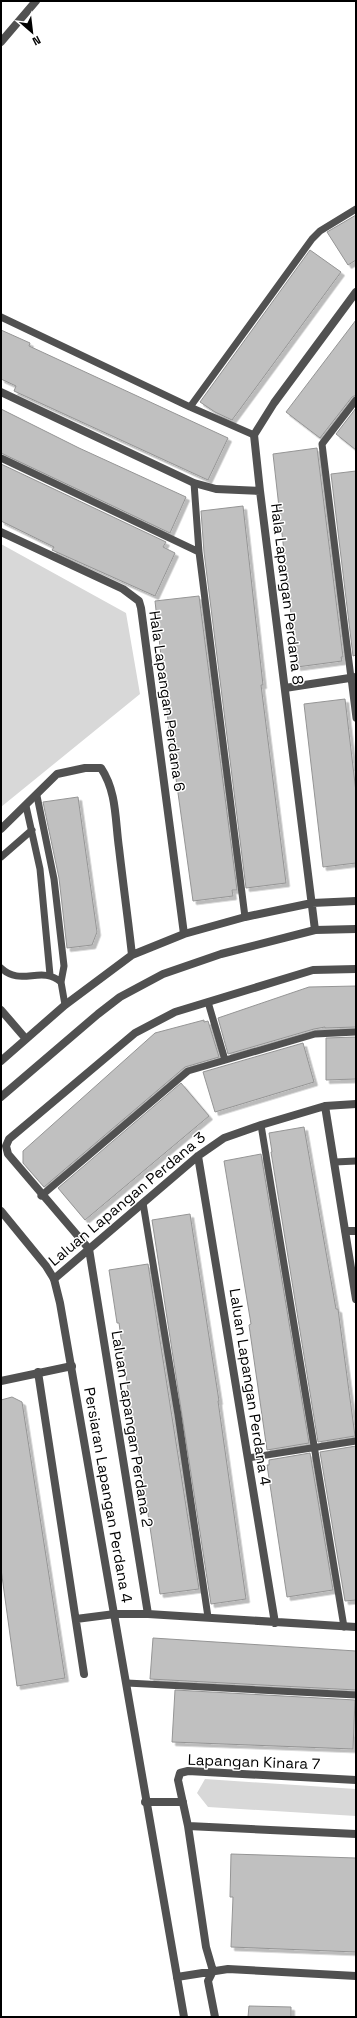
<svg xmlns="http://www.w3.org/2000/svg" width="357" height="2018" viewBox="0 0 357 2018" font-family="'Space Grotesk',sans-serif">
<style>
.green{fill:#d8d8d8}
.building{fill:#c0c0c0;stroke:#959595;filter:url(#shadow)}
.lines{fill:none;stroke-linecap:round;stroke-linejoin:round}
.service{stroke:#515151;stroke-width:7}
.minor{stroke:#515151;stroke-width:8}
.tertiary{stroke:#515151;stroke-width:8}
.labels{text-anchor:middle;stroke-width:3;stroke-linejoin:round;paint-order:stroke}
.street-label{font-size:15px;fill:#000;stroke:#fff}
</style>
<defs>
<filter id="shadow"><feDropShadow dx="3.5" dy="3.5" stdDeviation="0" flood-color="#0004"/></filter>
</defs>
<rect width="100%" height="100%" fill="#fff"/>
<path class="green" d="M1 544 126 613 140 694 1 807Z
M205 1779 356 1789V1816L208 1807 197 1793Z"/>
<path class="building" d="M356 215V260L348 265 327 232Z
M310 250 341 272 232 420 215 412 200 402Z
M356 320V395L352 397 320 438 286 412Z
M1 330 30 343 29 346 228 438 208 480 14 391 16 386 1 379Z
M356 408V450L336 434Z
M1 409 79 448 186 497 170 533 1 453Z
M317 448 343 657H341L342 661 297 667 273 454Z
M1 464 166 542 163 547 175 553 155 596 52 550 54 547 1 521Z
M356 471V655L353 656 331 474Z
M243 506 263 685H261L286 883 246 888 204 552 201 511Z
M199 596 237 890H232L233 896 193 901 173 757H172L155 601Z
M345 699 356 792V863L323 867 304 704Z
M78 797 97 932 92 945 67 948 59 878 43 802Z
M356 986V1027L325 1028V1027L314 1029 228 1054 218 1018 309 987Z
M204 1020V1022L208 1021 219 1057 185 1067 44 1187 23 1163V1151L155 1033Z
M356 1037V1079L326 1080V1038Z
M303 1043 314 1082 215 1112 203 1072Z
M181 1083 209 1116 85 1220 58 1188Z
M304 1127 336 1309H338L355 1436 318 1442 271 1152H272L269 1133Z
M261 1154 309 1443 267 1450 249 1325 251 1324 224 1161Z
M190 1214 219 1401H218L246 1599 211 1604 152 1220Z
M148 1264 199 1589 160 1594 135 1427H133L119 1323H117L109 1270Z
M12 1397 22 1402 65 1678 17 1686 1 1569V1400Z
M356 1446V1600L345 1601 320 1452Z
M310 1453 333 1590 287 1597 267 1465H269V1460Z
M153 1638 356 1651V1690L150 1679Z
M175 1690 355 1700 353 1749 172 1742Z
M231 1854 356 1858V1952L231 1947 233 1897H230Z
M249 2006 291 2007V2017H248Z"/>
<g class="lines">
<path class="service" d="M1 317 190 407 254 435
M356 400 322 444 356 718
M190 407 312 239 320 231 356 209
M1 458 199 552 245 917
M194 483 199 552
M37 796 54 879 64 966 61 982 65 1005
M26 806 40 869 50 975
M1 857 32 830
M1 968C21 987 41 965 61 982
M208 1002 225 1060
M261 1125 344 1627
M335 1162 356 1161
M41 1196 188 1071 315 1034 356 1032
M143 1203 178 1415 208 1617
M248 1458 356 1441
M127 1683 356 1695"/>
<path class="minor" d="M1 42 36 1
M1 392 194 483 216 489 260 491
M1 532 123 589 139 601 141 608 184 934
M285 688 356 677
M1 829 57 774 85 768H101C117 792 115 820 119 848 123 883 128 919 132 955
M315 930 260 491 254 435 274 403 356 292
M1 1010 26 1039
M1 1061 65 1005 132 955 184 934 245 917 312 903 356 901
M1 1097 98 1014 120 997 163 974 221 954 315 930 356 929
M325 1106 356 1299
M198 1156 275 1623
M345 1231H356
M54 1279 198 1156 224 1138 261 1125 325 1106 356 1104
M38 1372 84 1674
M1 1381 72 1366
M148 1614 89 1249 8 1154 6 1146 9 1139 135 1033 175 1012 313 970 356 969
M76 1619 115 1614H148L356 1627
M356 1780 188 1771 180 1773 178 1780 188 1826 356 1834
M145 1802H183
M188 1826 206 1947 213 1971 208 1981 215 2017
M177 1977 228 1969 356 1976"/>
<path class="tertiary" d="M1 1211 46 1266 54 1279 60 1303 184 2017"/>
</g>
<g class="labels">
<g class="street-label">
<text transform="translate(287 594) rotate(83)" y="5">Hala Lapangan Perdana 8</text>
<text transform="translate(167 701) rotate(82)" y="5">Hala Lapangan Perdana 6</text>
<text transform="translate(127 1199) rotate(-40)" y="5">Laluan Lapangan Perdana 3</text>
<text transform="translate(250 1387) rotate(81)" y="5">Laluan Lapangan Perdana 4</text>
<text transform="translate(132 1429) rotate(81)" y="5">Laluan Lapangan Perdana 2</text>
<text transform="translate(108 1495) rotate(80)" y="5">Persiaran Lapangan Perdana 4</text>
<text transform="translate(254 1762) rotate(2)" y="5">Lapangan Kinara 7</text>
</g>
</g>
<rect width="357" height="2018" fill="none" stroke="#000000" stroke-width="4"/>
<g transform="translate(32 32) rotate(152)" stroke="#ffffff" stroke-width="3" paint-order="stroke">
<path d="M0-3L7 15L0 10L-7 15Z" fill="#000000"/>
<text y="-6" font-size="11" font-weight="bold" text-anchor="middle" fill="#000000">N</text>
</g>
</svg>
